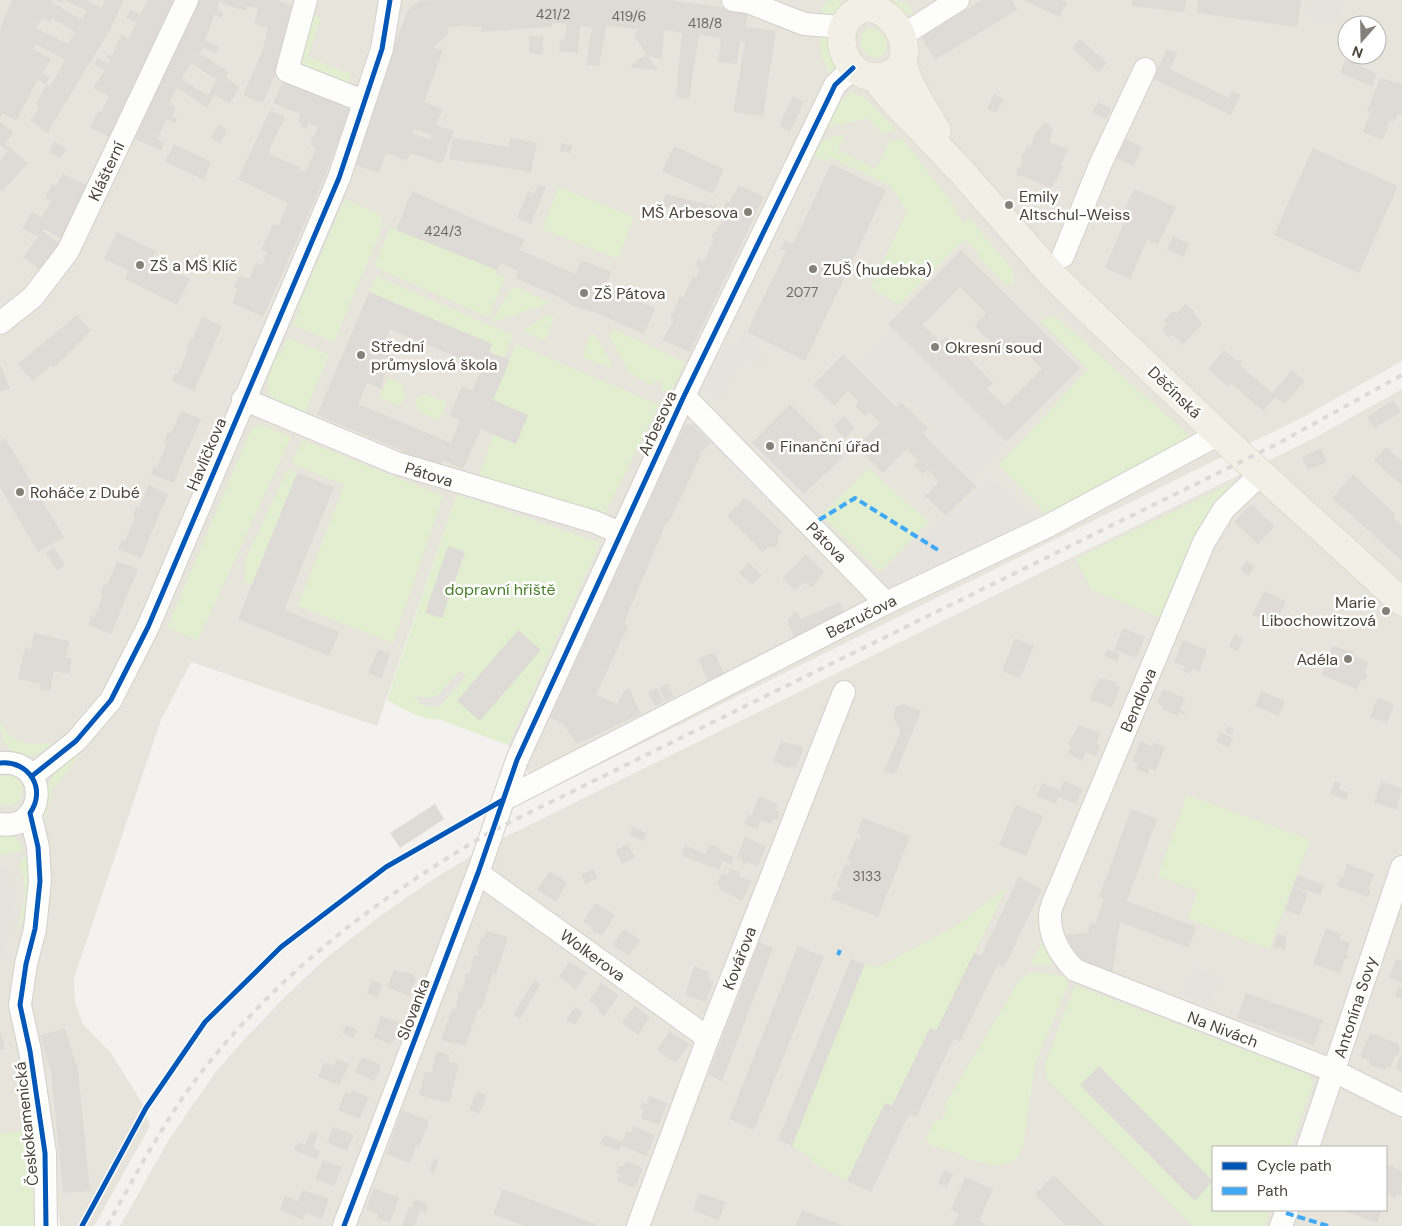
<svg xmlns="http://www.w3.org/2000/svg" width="1402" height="1226" viewBox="0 0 1402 1226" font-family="'DM Sans',sans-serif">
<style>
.residential{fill:#e7e4dc;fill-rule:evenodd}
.green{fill:#e1eecf}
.parking{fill:#e6e3df}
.building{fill:#dedbd6;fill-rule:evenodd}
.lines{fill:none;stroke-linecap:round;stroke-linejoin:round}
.minor-casing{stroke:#d2d0cb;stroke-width:24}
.major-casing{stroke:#d6cebb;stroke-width:29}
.minor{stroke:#fdfdfc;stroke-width:22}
.major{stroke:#f2efe6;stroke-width:28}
.rail{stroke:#dbdbda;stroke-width:4;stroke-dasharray:6 6;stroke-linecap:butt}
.quiet{stroke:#3fa9f5;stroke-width:4;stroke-dasharray:8 4;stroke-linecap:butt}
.cycleway-casing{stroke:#fff;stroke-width:8}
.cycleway{stroke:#0057b8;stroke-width:5}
.poi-dot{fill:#868178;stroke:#fff;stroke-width:2}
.labels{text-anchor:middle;stroke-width:5;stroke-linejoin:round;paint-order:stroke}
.number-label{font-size:14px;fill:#706a61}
.street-label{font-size:16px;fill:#4b4439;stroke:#fff}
.poi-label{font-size:16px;fill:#4b4439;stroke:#fff;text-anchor:start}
.park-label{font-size:16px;fill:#4a7f2a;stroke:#fff}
</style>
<rect width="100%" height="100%" fill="#f4f2ee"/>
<path class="residential" d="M0 0H1402V361L1307 415 542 793 508 745 600 543 457 494 377 726 191 662 161 720 74 978 75 1002 83 1024 111 1053 142 1103 150 1126 94 1226H60L51 1129 0 1134ZM1347 25H1377V55H1347Z
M1402 389V1226H120L170 1138 215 1073 242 1042 284 998 325 959 380 916 438 876 497 841 1318 436ZM1213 1147H1386V1210H1213Z"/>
<path class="green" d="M828 0H841L840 8 834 15 821 16 823 6Z
M884 0C896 0 910 1 914 15L904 13Z
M311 14 321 18 308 57 352 75 346 89 293 66Z
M869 27 880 31 886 40V51L879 58 869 56 861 47 862 33Z
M834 32 845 69 833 76C822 63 819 51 820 35Z
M854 93 864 97 896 130 882 134 868 118 827 128C834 115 838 96 854 93Z
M845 134 838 150 876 169 889 142 903 139 950 201 949 202 957 208 954 211 964 222 970 219 1013 270V285L1009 283 1007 285 978 256 979 254 965 239 899 305 871 287 907 212 891 186 830 157 827 162 814 156 822 140Z
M559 187 634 217 618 259 542 229Z
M345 199 379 214 383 225 334 342 293 325 300 309 298 307Z
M391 227 497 270 496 274 505 278 488 317 377 268 375 264Z
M376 276 513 335 504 358 489 352 492 344 369 292Z
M512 288 522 289 550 303 493 322 491 321Z
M546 315 554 317 545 341 523 331Z
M1055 316 1192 438 1051 520 999 465 1088 369 1040 320Z
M613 329 685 362 670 393 661 390 663 383 655 380 652 386 630 373 609 336Z
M592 334 595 335 612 364 611 368 583 358 589 336Z
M288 338 329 355 305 412 270 397C264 382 272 367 277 353L281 354Z
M516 344 659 405 602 520 477 482 493 435 516 444 528 415 493 400Z
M389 377 403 385 405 396 400 406 379 397Z
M424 394 447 402 439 420C429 416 414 413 416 399Z
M263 425 291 437 198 640 167 628 252 427Z
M303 440 443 496 393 643 298 606 344 485 291 463Z
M288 468 297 473 252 585 245 582V561Z
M869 469 929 522 880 572 821 515Z
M1238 480 1215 506 1161 618 1092 590 1076 559Z
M457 494 600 543 508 745 438 719C420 721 401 707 387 700Z
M0 722C13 744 29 747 53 742 30 768 0 756 0 722Z
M78 750V757L53 789 44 822C39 810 41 812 44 800 51 771 57 770 78 750Z
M10 775C21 779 24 785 22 797 17 804 9 809 0 804V777Z
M1187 795 1310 840 1269 949 1188 919 1198 891 1158 876Z
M0 828 11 832 24 849 9 854 0 855Z
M28 855 32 897 16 934C21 911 31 888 19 866L23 858Z
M1007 887 936 1031 930 1028 892 1106 885 1103 847 1181 810 1161 811 1158 792 1146 865 964 879 967 957 925Z
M1042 944 1053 961 1051 965H1032L1031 961Z
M1037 972 1066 977 1068 984 1035 1064 1023 1146 1017 1158 1009 1163 996 1166 964 1158 958 1153 929 1145 926 1138 936 1119 941 1121 947 1110 944 1106 1019 981 1027 974Z
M1075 985 1309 1075 1313 1084 1291 1147H1213V1210H1270L1265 1226H1193L1047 1079 1045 1064Z
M28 1130 36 1226H0V1134Z"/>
<path class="parking" d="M1309 0H1347L1339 21 1308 19Z
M993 225 1033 270 1027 273 988 230Z
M1060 297 1151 380 1146 384 1056 302Z
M893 330 1008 446 974 480 930 435 936 429 905 399 899 404 857 364Z
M743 331 767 361 761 366 753 360 741 361 717 405 703 390 727 341 737 348 738 339Z
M991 478 1040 521 895 591 879 577Z
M460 671 466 676 440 706 433 707 421 704 414 696 432 698 438 695Z
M0 865 6 866 11 876 8 884 18 888 4 961 0 960Z
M1193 966 1222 977 1210 1007 1182 995Z"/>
<path class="building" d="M12 0H53L52 2 82 20 87 11 64 0 62 3 56 0H87L101 8 105 0H124L110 30 47 133 30 120 39 109 36 105 46 85 50 87 65 60 36 44 33 49 51 59 43 73 49 77 46 85 38 79 16 121 3 113 0 118V29ZM42 18 50 22 52 18 75 32 68 44 36 28Z
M148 0H174L109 137 90 128 98 111 101 113 109 96 93 88 105 70 94 65 97 58 108 63 110 60 106 58 108 54 112 56 121 35 128 39 136 23 126 18 130 9 140 15Z
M193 0H277L298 7 282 59 263 103 243 95 262 52 268 28 254 24 258 8 246 6V11L223 4V2L219 1 218 10 223 13 222 18 214 15 205 41 219 47 216 54 203 47 198 57 203 55 228 72 226 77 239 87 230 104 214 94 207 108 177 87 169 104 176 108 172 116 177 119 175 123 167 119 157 139 164 142 161 151 127 135ZM191 63 217 80 208 96 182 79Z
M435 0H670L748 11 746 27 776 31 763 116 733 112 745 42 740 41 737 64 718 62 721 38 699 35 689 99 676 97 682 33 664 30 662 59 648 57 634 35 639 29 606 26 599 66 586 65 592 28 580 26 578 53 559 51 560 39H564L567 24 552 23V27L481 32V27H470V25L448 27V35L433 47 443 51 424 102 443 109 436 125 454 131 442 164 410 153 407 161 386 153 379 173 350 163 408 10 419 1ZM415 129 432 135 430 140 412 133Z
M982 0H1012L1017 10 935 60 921 37Z
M1023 0H1061L1067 3 1060 17Z
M1133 0H1186L1184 12 1131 6Z
M1198 0H1301L1297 27 1197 13Z
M529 36 543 37V55L529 53Z
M1080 39 1107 63 1099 73 1072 48Z
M1167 49 1177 53 1170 69 1229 98 1231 91 1241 95 1231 115 1153 79Z
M644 56 648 57 658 70 631 68V65Z
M1345 60 1377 73 1372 86 1340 73Z
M1380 78 1402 84V113L1401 115 1398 114 1394 122 1390 120 1383 140 1363 132 1370 113 1367 111Z
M283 81 351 109 323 181 263 317 232 303 238 289 234 287 239 276 249 279 256 263 262 265 267 252 261 250 273 225H279L288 203 238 179 270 110 285 117 282 125H278L280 126 268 154 301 167 299 171 306 172 316 148 310 145 312 136 314 137 318 127 308 123 306 129 301 127 302 124 298 122 300 114 273 103Z
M994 94 1004 99 996 113 987 108Z
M793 96 804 102 790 131 779 126Z
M1098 102 1111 109 1106 119 1092 113Z
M0 122 13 132 5 144 28 163 2 192 0 189V161L8 151 0 145Z
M1044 124H1048L1053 128 1049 142 1068 149 1061 164 1064 166 1051 188 1022 176 1018 177 1016 169H1020L1023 160 1021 158 1027 146 1030 147 1035 134Z
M219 125 227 130 220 143 210 138Z
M453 138 509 147 510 138 537 143 531 172 449 159Z
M1125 139 1142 147 1134 166 1116 158Z
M54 141 67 149 60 159 49 152Z
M561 143 572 146 570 153 560 151Z
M174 144 211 162 204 180 165 162Z
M674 146 724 169 713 194 662 171Z
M1313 148 1398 186 1359 273 1274 235Z
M831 164 886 190 805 361 747 332 786 251 781 249 785 240 793 244Z
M62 174 87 185 62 239 44 229 42 231 60 244 41 270 23 257 38 237 22 228 32 212 42 217 51 201 45 198 52 184 56 186Z
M538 184 546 187 531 224 517 218 528 191 534 194Z
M739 185 764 197 690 352 662 340 674 320 670 319 680 296 683 298 693 276 696 278 700 268 695 266 699 258 704 261 714 239 711 238 724 219 701 213 699 220 681 216 683 210 662 206 665 194 723 208 726 202 729 203Z
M1134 189 1176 207 1158 244 1147 240 1130 279 1105 268 1127 216 1123 213Z
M412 191 490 226 525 239 520 250 575 274 582 260 611 272 605 287 655 308 644 334 596 313 572 306 563 299 515 278 518 271 500 263 497 270 396 230Z
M117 232 156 251 152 259 190 279 177 305 125 279 129 271 104 259Z
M1173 236 1189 244 1183 257 1167 249Z
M961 250 1080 368 1006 442 888 324ZM960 287 986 313 975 325 980 332 1005 354 1016 343 1042 369 1005 406 987 389 993 383 957 345 946 337 940 342 923 325Z
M369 292 492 344 489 352 510 360 493 400 528 415 516 444 481 429 463 469 443 460 440 467 317 415ZM390 329 482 368 472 391 462 387 449 416 460 420 451 443 358 404 367 383 381 389 388 364 391 365 395 356 381 350Z
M1185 304 1195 312 1194 314 1203 323 1183 345 1174 336 1168 337 1162 329 1167 324 1164 320 1173 311 1177 314Z
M77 315 91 331 64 358 54 367 52 365 32 381 18 364Z
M202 317 222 326 194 391 172 381 175 373 178 374 188 350 186 348 190 340H192Z
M1224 350 1237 361 1239 359 1242 362 1240 365 1272 393 1292 370 1305 381 1284 404 1275 397 1263 411 1231 383 1228 387 1208 369Z
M843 354 896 407 901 402 928 428 923 434 976 486 946 516 925 496 939 482 928 470 923 474 914 465 919 461 907 449 883 473 857 447 880 423 869 412 865 416 855 406 859 402 848 391 834 405 813 385Z
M0 364 10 388 0 392Z
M1393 400 1401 412 1374 428 1367 417Z
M790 404 843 457 804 494 752 443Z
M181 411 201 419 173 483 151 474 154 465 157 467 167 443 164 441 168 432 171 433Z
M844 416 855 428 845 438 833 426Z
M692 424 711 443 699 454 701 455 681 497 670 520 666 523 624 623 628 626 596 695 617 704 624 691 629 688 641 714 577 744 564 725 550 717 664 469 685 425Z
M5 438 64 537 38 552 0 487V441Z
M1386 447 1402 461V486L1374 460Z
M1321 448 1327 462 1308 470 1302 457Z
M297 473 334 487 284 610 339 632 329 656 238 619Z
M1353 474 1395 514 1393 518 1402 526V561L1332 498Z
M148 485 168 494 141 558 118 549 122 540 125 541 135 517 133 515 136 507 139 508Z
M746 497 782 532 777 538 779 540 778 544 773 548 768 547 763 552 727 516Z
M1251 504 1275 526 1258 544 1234 522Z
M448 546 465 552 442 618 425 613Z
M54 547 65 565 57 571 46 552Z
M806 555 824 572 812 587 804 583 795 590 782 578Z
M117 561 138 569 111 634 88 625 91 616 94 618 103 594 101 592 105 583 108 584Z
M1246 561 1255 567 1248 576 1240 570Z
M749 563 762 575 752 585 739 573Z
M1264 591 1286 602 1275 623 1252 615Z
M840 602 846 615 795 639 787 620 796 611 801 619Z
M1123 628 1145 637 1136 658 1114 650Z
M518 630 541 650 480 721 457 701Z
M34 633 69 641 66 657 72 659 69 674 54 671 50 691 39 689 41 684 18 679 25 648 31 649Z
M1235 635 1243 639 1238 651 1229 647Z
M1015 638 1034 646 1020 678 1002 671Z
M1183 640 1207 650 1199 672 1192 669 1190 674 1183 671 1185 666 1174 662Z
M1333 646 1353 652 1355 656 1369 663 1364 673 1368 674 1365 681 1361 680 1357 689 1321 675 1325 665 1323 664Z
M378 649 390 654 381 679 368 673Z
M1107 649 1120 654 1117 661 1104 656Z
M714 652 724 673 708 681 698 659Z
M1099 678 1117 682 1116 685 1120 687 1112 708 1090 699Z
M668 683 674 697 665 701 659 688Z
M657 688 664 702 655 706 648 692Z
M1163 689 1185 698 1180 709 1186 712 1184 714 1179 712 1178 716 1162 709 1163 706 1157 703Z
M1261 691 1285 701 1279 716 1255 706Z
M1377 698 1394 704 1387 723 1370 717Z
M903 704 921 711 895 775 884 771 900 732 893 715 896 707Z
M1079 725 1100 733 1096 743 1100 745 1096 756 1086 752 1083 761 1068 754 1071 746 1068 744Z
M1228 726 1234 729 1231 735 1225 732Z
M1220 732 1233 738 1229 748 1216 741Z
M781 741 800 746 803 750 796 768 790 766 789 769 773 761Z
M1140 741 1152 746 1153 742 1165 747 1156 771 1150 768 1148 774 1136 769 1138 764 1132 762Z
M1064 781 1083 789 1076 804 1058 797 1056 804 1037 796 1042 783 1060 790Z
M1335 781 1341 783 1339 789 1349 792 1346 800 1330 794Z
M1381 781 1402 788 1397 810 1374 802Z
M759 796 778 804 776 811 780 812 777 820 773 819 771 824 761 820 757 829 744 824 748 814 751 816Z
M435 804 444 819 400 848 390 833Z
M1016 805 1043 816 1026 856 999 845Z
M1131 809 1157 819 1127 901 1196 927 1189 948 1120 922 1112 974 1084 963 1073 951 1066 935 1088 933 1090 922 1095 924 1104 899 1099 897Z
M863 818 910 836 878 917 831 899 835 890 839 892 840 888 836 886 845 864 849 866 851 861 847 860 856 838 860 839 861 835 857 833Z
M633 827 647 833 644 841 629 835Z
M745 837 766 846 758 866 748 862 747 865 741 862 742 859 737 857Z
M628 844 635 858 622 864 615 850Z
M710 844 720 848 719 851 734 857 731 864 723 861 719 870 681 855 685 845 706 854Z
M1347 864 1375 874 1368 889 1371 890 1368 897 1337 886 1340 877 1343 878Z
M593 869 598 878 585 884 581 875Z
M730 869 740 872 739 876 752 881 742 901 719 889 720 885 717 884 721 873 728 875Z
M550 871 567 882 556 902 537 890Z
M1297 875 1324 885 1320 895 1293 886Z
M1019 877 1042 889 1004 967 998 964 960 1042 954 1039 916 1117 909 1114 871 1192 847 1181 885 1103 892 1106 930 1028 936 1031 974 953 981 956Z
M1293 887 1308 893 1300 915 1285 910Z
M595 903 615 915 602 935 593 932V928L583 922Z
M1326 928 1341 934 1339 939 1350 943 1346 955 1349 956 1348 959 1345 958 1340 973 1313 964Z
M624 929 640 940 629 955 612 945Z
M486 931 508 937 496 974 493 973 481 1010 478 1009 466 1046 441 1040 452 1009 455 1010 459 991 462 992 466 973 469 974 474 955 477 956 481 937 484 938Z
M1277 934 1286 937 1285 950 1273 946Z
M759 942 773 948 722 1081 708 1075Z
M798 946 824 957 754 1130 729 1119Z
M851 959 865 964 792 1146 778 1140Z
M1396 959 1402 961V983L1389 978Z
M570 961 587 973 576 989 559 977Z
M694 966 710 972 708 979 714 981 706 1002 685 995Z
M394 970 415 975 414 978 416 979 409 996 387 987Z
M372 980 383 984 377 997 367 993Z
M534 980 541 984 520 1019 513 1015Z
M601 983 619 995 604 1016 597 1011 599 1008 589 1001Z
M1398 987 1402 989V999L1395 996Z
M1246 993 1323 1020 1314 1045 1237 1018Z
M634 1006 650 1017 638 1035 622 1023Z
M575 1007 583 1013 574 1025 566 1019Z
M381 1016 399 1022 394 1033 396 1038 390 1044 373 1037Z
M346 1025 357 1030 353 1038 342 1033Z
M65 1029 78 1070 90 1191 63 1193 51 1072 40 1035Z
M0 1031 5 1049 0 1050Z
M670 1031 689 1044 676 1063 657 1050Z
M1370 1033 1399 1044 1398 1047 1401 1048 1398 1056 1395 1055 1390 1068 1386 1066 1385 1070 1375 1067 1369 1064 1370 1060 1361 1058V1053Z
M437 1051 450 1055 448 1061 459 1064 449 1103 419 1095 425 1071 431 1073Z
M1400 1056 1402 1057V1072L1396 1069Z
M361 1057 381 1065 375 1081 355 1073Z
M337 1059 349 1064 339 1086 318 1076 324 1062 334 1066Z
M1099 1066 1213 1181 1195 1201 1080 1085Z
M352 1090 369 1097 359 1119 338 1110 345 1092 351 1094Z
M477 1091 487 1096 479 1114 469 1109Z
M649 1096 667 1103 659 1125 641 1118 644 1109 640 1108 642 1102 646 1104Z
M402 1110 429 1121 419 1147 416 1146 410 1163 386 1154Z
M633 1126 655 1135 647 1156 621 1146 619 1151 600 1144 604 1135 623 1142 627 1131 631 1133Z
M333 1127 354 1135 347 1151 327 1143Z
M311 1131 318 1134 313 1148 320 1151 317 1159 294 1150 298 1142 305 1145Z
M434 1158 439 1160 434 1173 429 1171Z
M323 1160 342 1167 334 1186 315 1179Z
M625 1161 643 1168 635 1188 617 1181 620 1174 616 1173 619 1165 623 1167Z
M1386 1163 1402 1171 1401 1196 1397 1194 1395 1198 1386 1193Z
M944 1170 953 1174 947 1187 938 1184Z
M1054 1175 1105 1226 1065 1225 1035 1194Z
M965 1177 993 1189 979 1221 986 1224 985 1226H953L959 1213 951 1210Z
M374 1188 399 1198 390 1222 377 1218 378 1214 366 1209Z
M503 1189 600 1226H525L493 1214Z
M302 1190 329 1199 322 1219 305 1213 303 1220 280 1210 285 1196 298 1201Z
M699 1193 726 1202 719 1220 693 1211Z
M415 1199 428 1204 426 1213 420 1211 414 1226H402L409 1207 412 1208Z
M802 1210 845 1226H796Z
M1342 1210H1382L1377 1223Z"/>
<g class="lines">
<g class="minor-casing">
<path id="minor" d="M306 0 287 71 363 101
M733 0 748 2 804 24 843 27
M903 35 958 0
M1063 256 1100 165 1145 69
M0 323 33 297 68 251 187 0
M684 396 886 603
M243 399 396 463 595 522 620 533
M1261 474 1224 509 1204 542 1061 884C1058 893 1051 904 1050 914 1049 936 1060 955 1075 970L1334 1071 1402 1105
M0 763C51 758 47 832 0 824
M32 776 76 741 111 700 148 627 339 178 382 49 390 0
M503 800 886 603 1048 526 1219 434
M30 813 38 847 40 881 35 929 26 964 20 1005 30 1051 45 1153 46 1226
M478 873 708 1038
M1308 1147 1402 867
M344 1226 478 873 517 760 684 396 835 85 853 68
M638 1226 708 1038 844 692
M1281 1226 1287 1210"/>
</g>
<g class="major-casing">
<path id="major" d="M869 8C905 13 921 72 880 77 838 81 825 13 869 8Z
M902 61C908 86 924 108 937 131
M874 77 892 99 961 171 1054 277 1245 459 1402 602"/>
</g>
<use href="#minor" class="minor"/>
<use href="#major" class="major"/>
<path class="rail" d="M107 1226C138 1171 167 1115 207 1065 289 964 380 897 492 831L1279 443 1402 375"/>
<path class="quiet" d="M819 520 855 498 938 550
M838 955 840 950
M1286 1213 1328 1226"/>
<g class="cycleway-casing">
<path id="cycleway" d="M0 763C29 760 47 789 30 813L38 847 40 881 35 929 26 964 20 1005 30 1051 45 1153 46 1226
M32 776 76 741 111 700 148 627 339 178 382 49 390 0
M82 1226 146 1108 205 1022 281 947 386 867 503 800
M344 1226 478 873 517 760 684 396 835 85 853 68"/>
</g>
<use href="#cycleway" class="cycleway"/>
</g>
<g class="poi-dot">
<circle cx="1009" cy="205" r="5"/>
<circle cx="748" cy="212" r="5"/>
<circle cx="140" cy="265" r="5"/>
<circle cx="813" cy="269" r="5"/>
<circle cx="584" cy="293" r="5"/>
<circle cx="935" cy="347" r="5"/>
<circle cx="361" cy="355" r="5"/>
<circle cx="770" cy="446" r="5"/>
<circle cx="20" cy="492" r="5"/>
<circle cx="1386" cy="611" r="5"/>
<circle cx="1348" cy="659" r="5"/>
</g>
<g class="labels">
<g class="number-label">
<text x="553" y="19">421/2</text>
<text x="629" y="21">419/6</text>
<text x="705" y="28">418/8</text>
<text x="443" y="236">424/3</text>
<text x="802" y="297">2077</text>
<text x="867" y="881">3133</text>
</g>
<g class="street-label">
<text transform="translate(106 171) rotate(-65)" y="6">Klášterní</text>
<text transform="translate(1175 392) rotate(44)" y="6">Děčínská</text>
<text transform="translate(657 423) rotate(-65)" y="6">Arbesova</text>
<text transform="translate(206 454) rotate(-67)" y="6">Havlíčkova</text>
<text transform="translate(429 474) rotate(17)" y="6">Pátova</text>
<text transform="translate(827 542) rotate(45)" y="6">Pátova</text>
<text transform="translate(861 616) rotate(-27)" y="6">Bezručova</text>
<text transform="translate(1138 700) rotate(-67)" y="6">Bendlova</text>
<text transform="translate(593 955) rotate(36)" y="6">Wolkerova</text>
<text transform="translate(739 958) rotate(-69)" y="6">Kovářova</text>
<text transform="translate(1355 1007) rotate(-72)" y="6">Antonína Sovy</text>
<text transform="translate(413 1009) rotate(-69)" y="6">Slovanka</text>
<text transform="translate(1223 1029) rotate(21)" y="6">Na Nivách</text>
<text transform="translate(26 1124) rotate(-96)" y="6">Českokamenická</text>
</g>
<g class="poi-label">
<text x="1019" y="202">Emily<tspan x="1019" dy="18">Altschul-Weiss</tspan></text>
<text x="738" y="218" text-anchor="end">MŠ Arbesova</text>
<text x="150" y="271">ZŠ a MŠ Klíč</text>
<text x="823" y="275">ZUŠ (hudebka)</text>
<text x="594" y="299">ZŠ Pátova</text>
<text x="371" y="352">Střední<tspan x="371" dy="18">průmyslová škola</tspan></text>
<text x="945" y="353">Okresní soud</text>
<text x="780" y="452">Finanční úřad</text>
<text x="30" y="498">Roháče z Dubé</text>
<text x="1376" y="608" text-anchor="end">Marie<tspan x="1376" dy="18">Libochowitzová</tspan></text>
<text x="1338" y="665" text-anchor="end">Adéla</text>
</g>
<g class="park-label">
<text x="500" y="595">dopravní hřiště</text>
</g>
</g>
<rect x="1212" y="1146" width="175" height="65" fill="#ffffff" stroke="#b7b4b0"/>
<rect x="1222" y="1162" width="25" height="8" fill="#0057b8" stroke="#b7b4b0"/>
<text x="1257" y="1171" font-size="15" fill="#4b4439">Cycle path</text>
<rect x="1222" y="1187" width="25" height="8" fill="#3fa9f5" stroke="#b7b4b0"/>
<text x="1257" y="1196" font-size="15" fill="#4b4439">Path</text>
<g transform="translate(1362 40) rotate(200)"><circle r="24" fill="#ffffff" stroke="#b7b4b0"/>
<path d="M0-4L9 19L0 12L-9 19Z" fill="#868178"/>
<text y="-8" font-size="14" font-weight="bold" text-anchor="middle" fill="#4b4439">N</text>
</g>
</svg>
